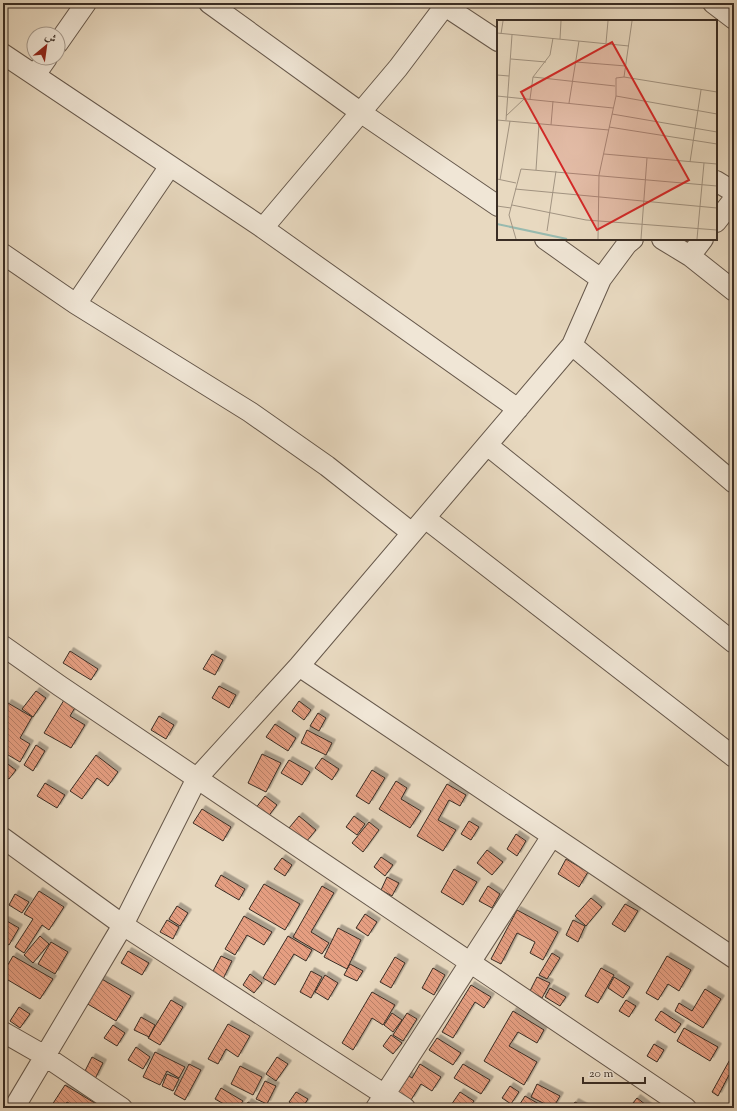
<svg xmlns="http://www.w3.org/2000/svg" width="737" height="1111" viewBox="0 0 737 1111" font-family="'Sorts Mill Goudy',Amiri,serif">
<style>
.building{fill:url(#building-back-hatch);stroke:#3a2d24;filter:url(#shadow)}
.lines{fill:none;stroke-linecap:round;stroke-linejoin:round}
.street-casing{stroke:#66584b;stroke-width:22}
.street{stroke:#f0e6d6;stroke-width:20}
.inset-river{fill:none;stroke:#98baaf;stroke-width:2}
.inset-road{fill:none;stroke:#a29482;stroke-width:1}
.view{fill:#d62828;fill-opacity:0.15;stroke:#d62828;stroke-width:2}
.inset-edge{fill:none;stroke:#3a2d24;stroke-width:2}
</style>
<defs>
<pattern id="building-back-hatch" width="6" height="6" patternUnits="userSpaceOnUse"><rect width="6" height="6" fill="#e59e81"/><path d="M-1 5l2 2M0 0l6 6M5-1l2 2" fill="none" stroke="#bb8169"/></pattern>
<filter id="shadow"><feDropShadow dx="3.5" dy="-3.5" stdDeviation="0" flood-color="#0004"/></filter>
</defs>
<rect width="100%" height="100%" fill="#e8d9c0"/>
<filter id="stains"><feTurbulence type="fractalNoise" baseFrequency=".005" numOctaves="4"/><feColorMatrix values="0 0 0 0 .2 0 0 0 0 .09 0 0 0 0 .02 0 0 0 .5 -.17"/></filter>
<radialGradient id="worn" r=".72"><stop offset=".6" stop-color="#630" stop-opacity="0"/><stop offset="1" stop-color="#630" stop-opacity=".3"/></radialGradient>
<path class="building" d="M70 651 98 669 91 680 63 663Z
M212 654 223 660 215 675 203 669Z
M219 686 236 695 229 708 212 698Z
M36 691 46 698 33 717 22 709Z
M64 700 76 706 70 716 85 725 71 748 44 733Z
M299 701 311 710 304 720 292 711Z
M8 703 32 717 20 738 30 744 20 762 3 752V739L6 734 3 732V711Z
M318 713 326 718 319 731 310 726Z
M159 716 174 725 166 739 151 730Z
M275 724 296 738 288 751 266 737Z
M307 730 332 743 326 755 301 743Z
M36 745 45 751 33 771 24 765Z
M262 754 281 763 266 792 248 783Z
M96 755 118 772 108 786 97 778 82 799 70 791Z
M322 758 339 769 332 780 315 768Z
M289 760 310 772 302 785 281 773Z
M5 762 16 770 9 779 3 775V764Z
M372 770 385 778 369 804 356 796Z
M396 781 407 788 401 799 421 811 410 828 379 809Z
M45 783 65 795 57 808 37 796Z
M447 784 466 795 460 806 449 800 438 820 456 830 443 851 417 836Z
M265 796 277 805 267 818 255 809Z
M202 809 231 827 223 841 193 823Z
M299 816 316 830 306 842 289 828Z
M354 816 365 824 357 835 346 827Z
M469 821 479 827 471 840 461 834Z
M369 822 379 830 363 852 352 843Z
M516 834 526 841 517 856 507 849Z
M487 850 503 862 492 875 477 863Z
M381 857 393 865 385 876 374 867Z
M282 858 292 865 285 876 274 869Z
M566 859 588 872 579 887 558 874Z
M454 869 477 882 463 905 441 892Z
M221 875 245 889 239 900 215 886Z
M387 877 399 883 392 896 381 890Z
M264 884 300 904 285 930 249 909Z
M322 886 334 893 311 932 329 943 322 954 293 937Z
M488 886 500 894 492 908 479 901Z
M39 891 64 907 49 930 42 925 24 953 15 947 33 919 24 914Z
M15 894 29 902 22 913 9 905Z
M591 898 602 907 586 926 575 916Z
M625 904 638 911 625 932 612 924Z
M177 906 188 913 180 926 169 919Z
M517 910 558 932 543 960 530 953 535 942 517 933 501 964 491 959Z
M365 914 377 922 368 936 356 928Z
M244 916 272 932 264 945 247 935 235 955 225 949Z
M5 920 19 928 9 945 3 942V924Z
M167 920 179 927 173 939 160 932Z
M573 920 585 926 578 942 566 935Z
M338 928 361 940 347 969 324 957Z
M40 936 49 944 33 963 24 955Z
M288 936 312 950 306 961 294 954 275 985 263 978Z
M51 942 68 952 55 974 38 964Z
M128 951 149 963 142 975 121 963Z
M552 953 560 958 547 979 539 975Z
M13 956 53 979 40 999 3 977V973Z
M221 956 232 961 223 979 212 973Z
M667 956 691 970 679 991 668 984 658 1000 646 993Z
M395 957 405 963 391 988 380 982Z
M350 964 363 971 357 981 344 975Z
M433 968 445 975 434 995 422 988Z
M601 968 614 975 598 1003 585 996Z
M311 971 322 977 311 998 300 992Z
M250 974 262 983 254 993 243 985Z
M325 975 338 983 328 1000 315 992Z
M537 977 550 983 542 998 530 991Z
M614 977 630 987 623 998 608 988Z
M100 978 131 996 116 1021 86 1003Z
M471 985 491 997 484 1008 475 1002 453 1038 442 1032Z
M550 988 566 997 560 1006 545 997Z
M705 989 721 999 703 1028 675 1011 679 1003 692 1011Z
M372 992 395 1005 383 1025 372 1018 353 1050 342 1043Z
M171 1000 183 1007 160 1045 148 1038Z
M626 1000 636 1006 629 1017 619 1011Z
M19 1007 30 1014 20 1028 10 1021Z
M513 1011 544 1030 537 1043 518 1032 509 1046 537 1062 524 1085 484 1061Z
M661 1011 681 1024 675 1033 655 1020Z
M392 1013 402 1020 393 1032 384 1025Z
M407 1013 417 1019 403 1041 393 1035Z
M141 1017 155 1025 149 1037 134 1030Z
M228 1024 250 1036 238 1057 226 1049 218 1064 208 1059Z
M113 1025 125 1033 117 1046 104 1038Z
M684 1028 718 1047 710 1061 677 1041Z
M391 1035 402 1043 393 1054 383 1046Z
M437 1038 461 1053 453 1065 429 1050Z
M654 1044 664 1050 657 1062 647 1056Z
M136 1047 150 1057 143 1069 128 1060Z
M155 1052 185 1067 179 1078 167 1071 160 1085 143 1077Z
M733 1054 734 1055V1078L729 1075 718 1096 712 1092Z
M92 1057 103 1063 95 1079 84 1073Z
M277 1057 288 1064 276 1081 266 1074Z
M189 1064 201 1070 185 1100 174 1094Z
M420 1064 441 1077 432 1091 421 1084 411 1100 396 1091 406 1074 412 1078Z
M463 1064 490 1080 481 1094 454 1078Z
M240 1066 262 1077 253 1095 231 1084Z
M167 1074 179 1079 173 1091 162 1086Z
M265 1081 276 1086 267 1104 256 1099Z
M537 1084 560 1096 553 1108 531 1097Z
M65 1085 103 1108H77L67 1102 63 1108H50Z
M510 1086 519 1092 511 1104 502 1098Z
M221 1088 243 1101 238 1108H231L215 1099Z
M296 1092 308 1099 302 1108H299L289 1102Z
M460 1092 474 1101 469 1108H449Z
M525 1096 546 1108H520L518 1107Z
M637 1098 650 1108H629Z
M248 1102 258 1108H244Z
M575 1102 586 1108H571Z"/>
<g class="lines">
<g class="street-casing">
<path id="street" d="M209 3 360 112 498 206
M713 3 734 19
M445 6 498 41
M58 43 86 3
M3 54 263 228 518 409
M35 75 47 58
M716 181 734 192
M716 222 734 199
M263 228 398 68 447 3
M545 239 601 279
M662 239 690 256 734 291
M3 254 76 304 250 412 327 466 412 533
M690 256 703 239
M76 304 170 166
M572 345 734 483
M487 445 734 643
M425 518 734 757
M3 646 60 686 686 1108
M299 666 734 958
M3 838 123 925 405 1108
M3 1032 45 1056 122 1108
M14 1108 123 925 197 778 299 666 572 345 601 279 627 244 633 239
M376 1108 552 836"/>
</g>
<use href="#street" class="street"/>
</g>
<g transform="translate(497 20)">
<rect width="220" height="220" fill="#e8d9c0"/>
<path class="inset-river" d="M0 204 70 219"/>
<path class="inset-road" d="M0 13 132 26M4 14 6 1M63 19 64 1M109 23 111 1M14 39 49 42M79 42 129 46M0 55 12 56M36 57 118 66M127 57 135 1M0 76 116 88M119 76 220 94M33 79 36 57 53 35 56 18M72 83 82 21M115 94 220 112M9 96 27 79M0 100 112 110M9 100 15 15M54 105 56 81M112 107 220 124M107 134 220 144M193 142 204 70M39 150 42 104M0 159 19 163M3 160 13 101M18 169 220 188M15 185 89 200 220 210M0 186 14 188M50 211 59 151M19 219 12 195 24 149 220 166M101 219 102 155 119 76V58L127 57 220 72M144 219 150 138M200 219 207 143"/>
<path class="view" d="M115 22 192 160 100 210 24 72Z"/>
<rect width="220" height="220" class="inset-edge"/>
</g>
<rect width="737" height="1111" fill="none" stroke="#e8d9c0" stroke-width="16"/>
<rect x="4" y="4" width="729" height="1103" fill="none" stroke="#3a2d24" stroke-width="2"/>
<rect x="8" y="8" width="721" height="1095" fill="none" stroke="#3a2d24"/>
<g transform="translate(46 46) rotate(29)"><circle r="19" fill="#f0e6d6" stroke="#a79c8f"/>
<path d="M0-3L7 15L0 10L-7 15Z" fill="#8f2418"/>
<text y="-6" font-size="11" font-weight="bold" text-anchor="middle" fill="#3a2d24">ش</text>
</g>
<path d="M583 1077v6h62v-6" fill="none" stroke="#3a2d24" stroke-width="2"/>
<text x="589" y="1077" font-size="12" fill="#3a2d24" stroke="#f0e6d6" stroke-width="3" paint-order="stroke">20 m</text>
<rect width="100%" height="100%" filter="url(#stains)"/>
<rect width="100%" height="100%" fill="url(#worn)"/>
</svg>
